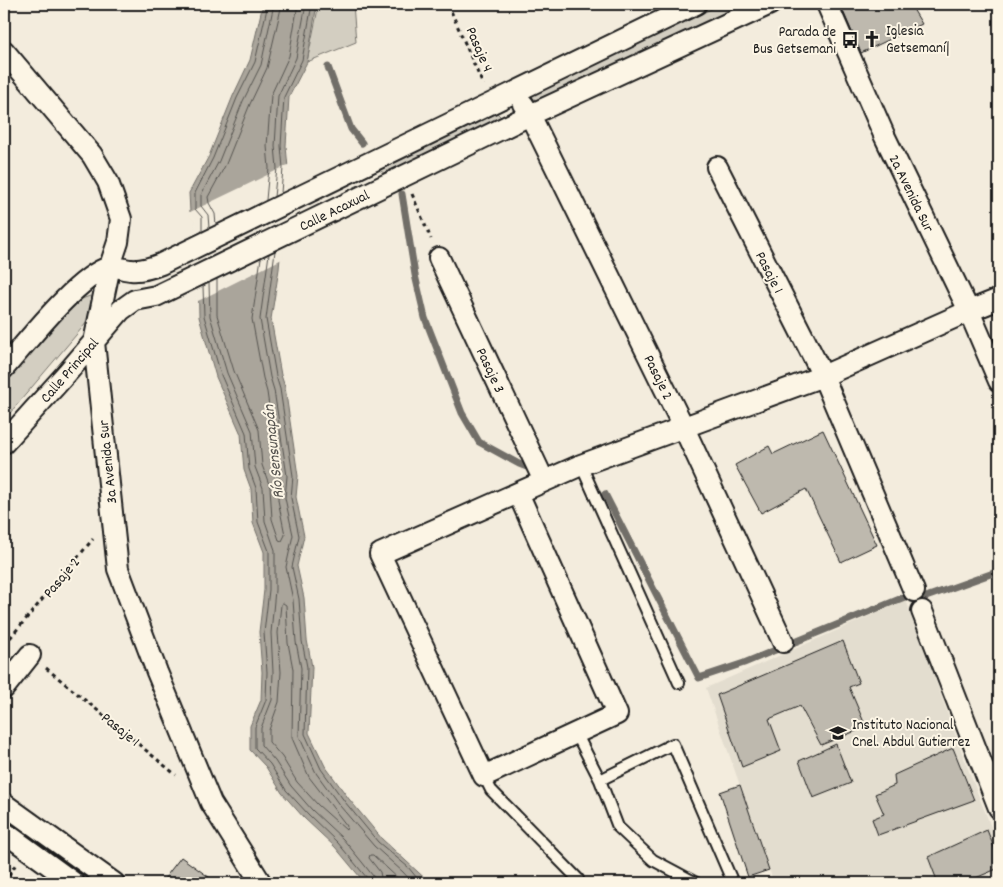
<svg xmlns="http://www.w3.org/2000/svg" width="1003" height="887" viewBox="0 0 1003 887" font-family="Dekko,sans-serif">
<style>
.built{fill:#e3ddcf}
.green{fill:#d3cec1;stroke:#78756e}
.water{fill:#aaa59b;stroke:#716e68}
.pier{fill:#f3ecdd}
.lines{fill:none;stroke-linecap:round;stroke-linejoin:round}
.shore{stroke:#55534f;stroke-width:1}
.stream{stroke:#716e68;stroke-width:7}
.building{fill:#beb9ae;stroke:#1c1c1c}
.lane-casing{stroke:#1c1c1c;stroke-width:14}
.street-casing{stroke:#1c1c1c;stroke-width:24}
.path{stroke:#1c1c1c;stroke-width:3;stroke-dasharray:4 4;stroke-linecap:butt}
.lane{stroke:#fcf5e5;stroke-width:10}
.street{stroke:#fcf5e5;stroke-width:20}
.labels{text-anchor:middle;stroke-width:4;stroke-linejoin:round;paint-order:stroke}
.poi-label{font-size:15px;fill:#1c1c1c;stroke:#fcf5e5;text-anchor:start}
.street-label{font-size:15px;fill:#1c1c1c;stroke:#fcf5e5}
.water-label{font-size:16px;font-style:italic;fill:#55534f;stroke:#fcf5e5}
</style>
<rect width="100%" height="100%" fill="#f3ecdd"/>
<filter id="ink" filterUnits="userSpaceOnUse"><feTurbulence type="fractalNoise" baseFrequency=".02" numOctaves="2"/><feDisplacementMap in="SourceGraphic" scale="10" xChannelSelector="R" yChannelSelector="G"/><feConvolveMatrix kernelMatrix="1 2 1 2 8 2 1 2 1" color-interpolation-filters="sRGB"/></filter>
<g filter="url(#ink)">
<path class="built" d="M906 600 971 777 999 847V872L971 883H774L706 688Z"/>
<path class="green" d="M319 4H353L356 42 307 62Z
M722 4H744L542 99 537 101 533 98 532 96 536 91Z
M493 113H497L501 117 500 122 496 125 384 173 379 170V167Z
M90 296 96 300 93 315 4 420V384L76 301Z"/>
<path class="water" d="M263 4H317L307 62 289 97 286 146 288 168 279 269 271 319 281 375 285 387 298 476 296 497 304 536 297 566 304 598 307 640 312 667 309 733 325 766 349 799 382 839 430 883H365L335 847 304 818 282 793 266 767 250 750V726L261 700 262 672 259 632 264 590V552L253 523 251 489 244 470 241 434 216 377 199 317 197 219 190 212 189 193 209 156 233 96 250 60Z"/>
<path class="pier" d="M290 164 282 259 196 302 195 220 188 213Z"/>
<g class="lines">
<path class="shore" d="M281 193 283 168 281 146 284 97 302 60 312 4
M274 197 277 168 275 146 278 96 296 58 306 4
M266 200 269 168 267 146 271 95 289 56 298 4
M216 225 215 214 209 203 208 197 226 164 250 104 267 68 282 4
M209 228 208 215 201 206V195L219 161 243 101 261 65 274 4
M202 231V217L195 209V193L213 158 237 98 255 62 268 4
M275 251 266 319 276 376 280 389 293 476 291 498 299 536 292 567 299 599 302 641 307 667 305 734 321 769 345 802 378 842 408 867 421 883
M269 254 260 319 270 377 274 390 287 476 285 498 293 535 286 567 293 600 296 642 301 668 299 736 316 773 340 806 374 846 403 872 413 883
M217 279V315L234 371 259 430 262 465 270 487 272 519 279 540 282 541 285 535 278 500 279 476 267 392 263 378 252 319 261 258
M209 283 210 316 227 373 252 431 255 467 263 488 265 521 275 550V590L271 633 273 672 272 700 261 728V745L275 761 291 786 312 810 343 839 362 862 373 876 375 883
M203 286 204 316 221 375 246 433 249 469 256 488 258 522 269 551V590L264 633 267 672 266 700 255 727V748L270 764 286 790 308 814 338 843 367 878 368 883
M283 603 286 605 288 643 293 669 292 738 309 777 347 826 346 830 318 805 297 782 282 757 269 742V730L279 702 281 672 278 633 281 605Z
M382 883 380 872 369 858 370 855H373L403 883"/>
<path class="stream" d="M328 67 351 129 362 143
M402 194 415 275 425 318 462 413 479 442 519 464 532 469
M605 494 699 678 744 663 907 596
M926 597 999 571"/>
</g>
<path class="building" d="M840 4H910L922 24 861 53Z
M823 430 877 545 841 562 806 489 761 513 735 465 769 446 773 454Z
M843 641 859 683 849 687 866 727 821 745 800 706 769 719 781 751 742 767 717 695Z
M836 744 851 783 813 798 799 761Z
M953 748 974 800 878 835 872 819 884 814 875 794 895 785 894 775Z
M740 785 769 870 748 877 720 792Z
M987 830 999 860V868L964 883H938L928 857Z
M181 857 217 883H161Z"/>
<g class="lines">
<g class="lane-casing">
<path id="lane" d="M581 465 679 683
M576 733 600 780 618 827 653 860 696 883
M484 776 491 790 578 879
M600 780 673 744 733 883"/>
</g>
<g class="street-casing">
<path id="street" d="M827 4 885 137 969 311 999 381
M4 51 92 155 108 182 121 219 118 242 110 266 94 342 118 569 157 672 211 803 261 883
M523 104 530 115 684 428 783 642
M717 167 823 376 914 591
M439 258 544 481
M4 368C27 342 77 277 109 267 115 265 124 270 131 270 142 271 151 268 161 264L696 4
M4 443 67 373 121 310 135 300 156 296 530 115 770 4
M518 493 617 714 484 776 380 554 581 465 823 376 969 311 999 299
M922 611 999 808
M4 688 30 655
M4 804 114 883
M4 832 74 883"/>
</g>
<path class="path" d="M448 4 483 85
M412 194 431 239
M10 638 93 539
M46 668 176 775
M4 882 16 864"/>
<use href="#lane" class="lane"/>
<use href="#street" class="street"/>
</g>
</g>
<defs>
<g id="church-bare" transform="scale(1.35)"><path d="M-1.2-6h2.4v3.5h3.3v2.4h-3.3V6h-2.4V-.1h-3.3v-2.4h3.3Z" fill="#1c1c1c" stroke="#fcf5e5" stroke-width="2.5" paint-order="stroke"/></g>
<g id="bus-bare" transform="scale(1.35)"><path d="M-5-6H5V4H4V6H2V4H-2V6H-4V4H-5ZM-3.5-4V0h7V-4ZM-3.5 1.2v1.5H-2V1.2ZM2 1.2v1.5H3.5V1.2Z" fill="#1c1c1c" stroke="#fcf5e5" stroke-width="2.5" paint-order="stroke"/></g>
<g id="school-bare" transform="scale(1.35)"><path d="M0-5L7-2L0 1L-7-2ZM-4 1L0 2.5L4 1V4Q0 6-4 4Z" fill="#1c1c1c" stroke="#fcf5e5" stroke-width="2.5" paint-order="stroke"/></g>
</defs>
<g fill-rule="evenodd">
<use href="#church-bare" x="872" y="39"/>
<use href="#bus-bare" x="850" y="40"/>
<use href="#school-bare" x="838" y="733"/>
</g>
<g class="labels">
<g class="poi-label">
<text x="886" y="35">Iglesia<tspan x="886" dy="17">Getsemaní|</tspan></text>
<text x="836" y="36" text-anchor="end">Parada de<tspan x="836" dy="17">Bus Getsemani</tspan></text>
<text x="852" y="729">Instituto Nacional<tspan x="852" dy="17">Cnel. Abdul Gutierrez</tspan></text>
</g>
<g class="street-label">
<text transform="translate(480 49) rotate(67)" y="5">Pasaje 4</text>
<text transform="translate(912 193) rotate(64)" y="5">2a Avenida Sur</text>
<text transform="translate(334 210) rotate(-26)" y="5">Calle Acaxual</text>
<text transform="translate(770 272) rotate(63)" y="5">Pasaje 1</text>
<text transform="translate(69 370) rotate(-49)" y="5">Calle Principal</text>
<text transform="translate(491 370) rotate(65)" y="5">Pasaje 3</text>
<text transform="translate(659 377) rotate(64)" y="5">Pasaje 2</text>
<text transform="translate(107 462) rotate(-96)" y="5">3a Avenida Sur</text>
<text transform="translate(61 577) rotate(-50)" y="5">Pasaje 2</text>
<text transform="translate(121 729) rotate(39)" y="5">Pasaje 1</text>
</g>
<g class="water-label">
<text transform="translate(272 452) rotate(-96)" y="6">Río Sensunapán</text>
</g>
</g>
<rect width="1003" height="887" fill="none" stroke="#fcf5e5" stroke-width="20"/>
<rect x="10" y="10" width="983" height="867" fill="none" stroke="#1c1c1c" stroke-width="2" filter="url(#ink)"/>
</svg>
